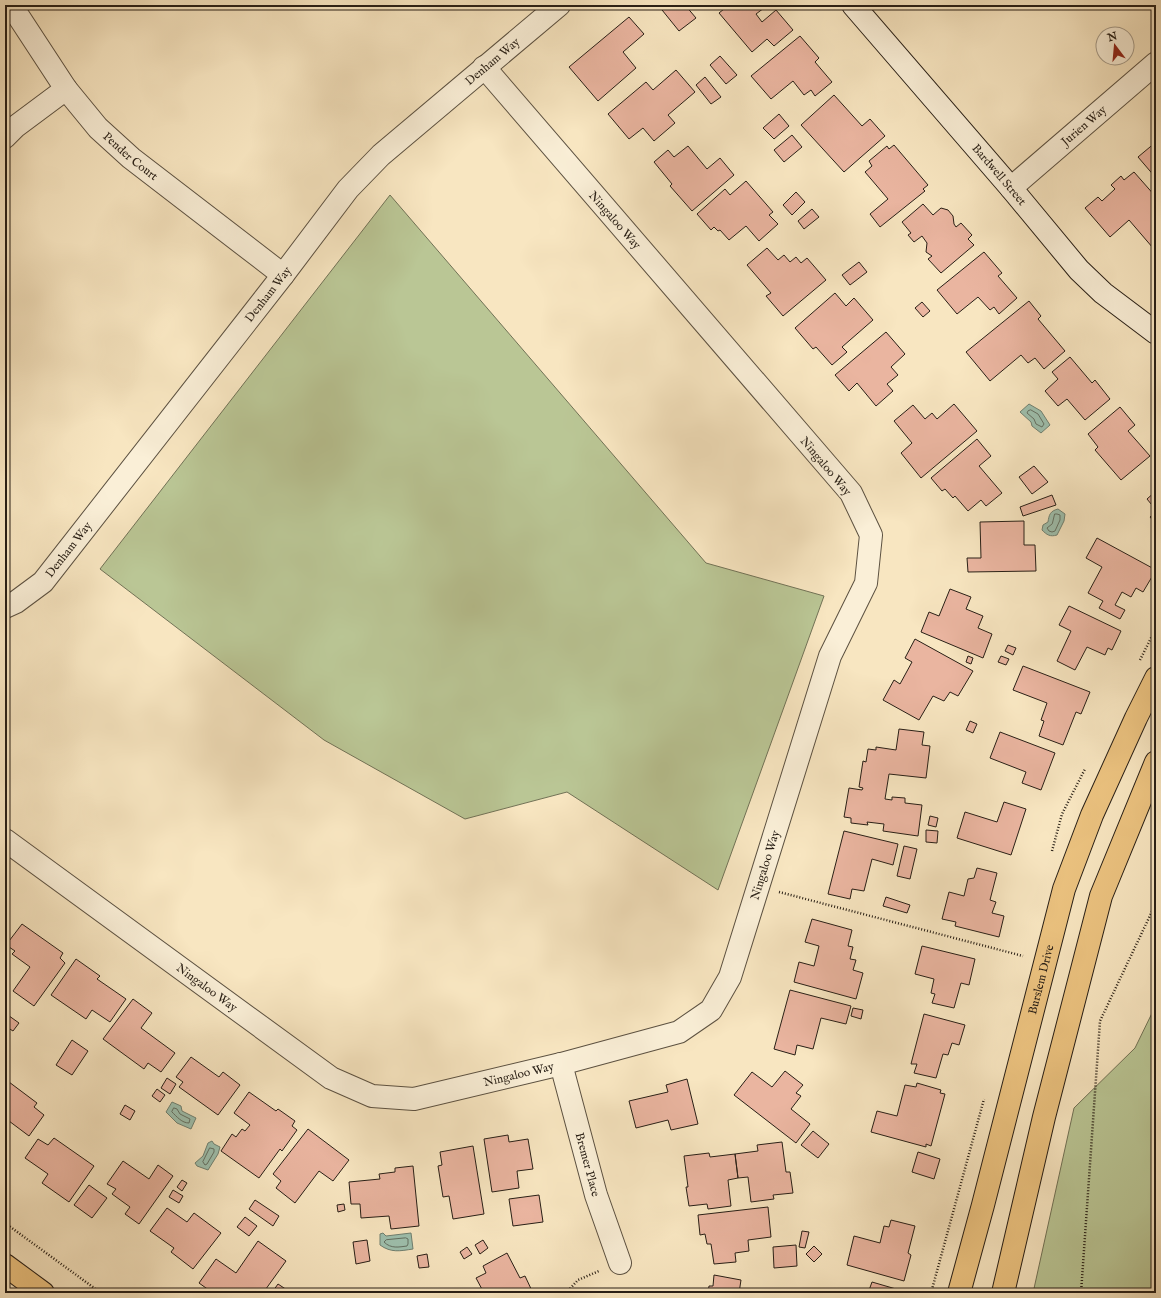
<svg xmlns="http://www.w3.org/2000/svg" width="1161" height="1298" viewBox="0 0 1161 1298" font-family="'IM FELL English',serif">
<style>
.green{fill:#bac695;stroke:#717256}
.water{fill:#9ec0ae;stroke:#6f8071}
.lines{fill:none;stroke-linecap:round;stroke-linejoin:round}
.shore{stroke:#637062;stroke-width:1}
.building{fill:#eab5a0;stroke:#281f16}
.street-casing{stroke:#5c5141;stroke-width:24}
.secondary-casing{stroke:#281f16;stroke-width:24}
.primary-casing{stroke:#281f16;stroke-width:24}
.path{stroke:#281f16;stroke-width:2.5;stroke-dasharray:1 2;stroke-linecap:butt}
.street{stroke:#faefd7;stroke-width:22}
.secondary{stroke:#faefd7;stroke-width:22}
.primary{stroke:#ecc380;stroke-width:22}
.labels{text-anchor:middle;stroke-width:3.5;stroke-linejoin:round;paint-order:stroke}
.street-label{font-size:12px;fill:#281f16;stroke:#faefd7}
</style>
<rect width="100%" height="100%" fill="#f8e6c1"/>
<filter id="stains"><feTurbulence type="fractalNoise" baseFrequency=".005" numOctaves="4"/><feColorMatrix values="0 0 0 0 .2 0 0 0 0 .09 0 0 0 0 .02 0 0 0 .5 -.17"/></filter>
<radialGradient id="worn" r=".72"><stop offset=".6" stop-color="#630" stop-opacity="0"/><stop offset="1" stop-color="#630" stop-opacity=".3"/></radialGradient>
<path class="green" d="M390 195 706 563 824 596 718 890 567 792 465 819 324 740 100 569Z
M1156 1005V1293H1033L1074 1108 1135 1048Z"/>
<path class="water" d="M1029 404 1041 411 1050 425 1041 433 1032 426 1031 422 1020 412Z
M1058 509 1065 514 1064 521 1057 535C1050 537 1047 535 1042 530L1043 525 1048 522C1049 515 1050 511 1058 509Z
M172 1102 181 1106 182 1111 196 1118 191 1129 177 1123 166 1112Z
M212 1141 214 1144 220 1147 218 1154 208 1170 197 1166 195 1163 203 1156 208 1143Z
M383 1233 386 1236 411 1233 413 1249C400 1251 391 1253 380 1245V1234Z"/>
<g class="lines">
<path class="shore" d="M1031 410 1038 414 1044 424 1042 427 1036 424 1034 419 1027 413 1028 411Z
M1055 514H1057L1060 515V520L1055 531 1052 532 1049 531 1047 528 1052 524Z
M174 1108 177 1109 180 1114 190 1119 189 1123C182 1123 177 1117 172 1112Z
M210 1148 214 1149V1152L207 1164 205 1165 203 1162Z
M406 1238 408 1239V1244L407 1246C399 1247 391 1249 384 1242L386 1240Z"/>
</g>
<path class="building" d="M658 5H685L696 18 679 31Z
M729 5H768L756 14 762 22 776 10 793 30 774 46 767 39 752 52 719 13Z
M629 17 644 34 623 52 636 68 598 101 569 67Z
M800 36 819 58 815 62 832 82 815 96 811 90 804 95 793 81 771 99 751 76Z
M720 56 737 75 726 84 710 65Z
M676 70 695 92 668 115 675 123 654 141 643 128 629 139 608 114 646 82 653 90Z
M705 77 721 97 711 104 696 85Z
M834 95 862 126 870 119 885 136 844 172 801 125Z
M779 114 789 126 774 139 763 128Z
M792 135 802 147 784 162 774 150Z
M1156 142V178L1138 157Z
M894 145 928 185 923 189 925 191 880 227 870 214 888 199 865 172 872 166 869 161 887 146 889 149Z
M688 146 707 169 720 158 734 175 692 211 670 186 672 184 654 162 668 150 674 157Z
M1134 172 1156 197V245L1153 248 1129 220 1110 237 1085 208 1098 197 1102 201 1115 189 1111 185 1121 176 1124 180Z
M746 181 773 212 769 215 778 224 759 241 746 226 729 240 720 230 718 231 714 227 711 230 697 214 725 189 730 195Z
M796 192 805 202 792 215 783 205Z
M923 204 933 215 941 208 948 210 953 216 954 224 956 227 961 223 972 235 968 239 974 245 941 273 928 259 932 256 926 252 927 243 922 236 914 242 908 235 911 233 902 222Z
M812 209 819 217 804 229 798 221Z
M767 248 778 260 784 255 790 262 796 257 801 263 807 258 826 280 783 316 766 296 771 293 747 265Z
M984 252 1002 273 998 276 1017 298 999 314 994 307 990 310 978 297 957 314 937 290Z
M859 262 867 272 850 285 842 275Z
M835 293 846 306 854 298 873 320 842 347 847 352 832 365 816 347 813 349 795 328Z
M1029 301 1041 316 1038 319 1065 351 1044 369 1035 358 1028 363 1021 355 990 381 966 352Z
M922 302 930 311 923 317 915 308Z
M886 332 905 354 891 367 898 375 887 384 893 391 876 406 857 383 849 391 835 375Z
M1070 357 1092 383 1095 380 1110 399 1085 420 1067 399 1058 406 1045 391 1058 379 1052 372Z
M954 404 977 431 921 478 901 453 912 443 894 421 913 405 925 419 932 413 937 419Z
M1120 407 1135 425 1128 431 1150 456 1121 480 1095 450 1098 447 1088 434Z
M977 439 991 456 979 466 1002 493 986 506 981 500 968 511 955 496 953 498 945 489 942 491 931 478Z
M1034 466 1048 482 1032 494 1019 477Z
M1156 491V510L1147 499Z
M1052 495 1056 505 1023 516 1020 507Z
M1156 511V524L1150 517Z
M1024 521V545H1035L1036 571 968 572 967 558H981L980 522Z
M1097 538 1156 570 1143 592 1136 588 1131 597 1122 592 1115 605 1125 610 1120 619 1099 608 1103 601 1088 593 1102 567 1086 558Z
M950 589 971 597 966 609 983 616 978 628 992 634 983 658 921 632 929 612 939 616Z
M1069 606 1121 631 1112 650 1108 648 1105 655 1087 647 1075 670 1057 661 1071 631 1059 625Z
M915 639 973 671 958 696 950 692 944 701 933 696 919 720 883 700 894 680 900 684 912 662 905 658Z
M1008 645 1016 648 1013 655 1005 651Z
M968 656 973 658 971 664 966 662Z
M1001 656 1009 659 1006 665 998 662Z
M1023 666 1090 692 1081 714 1076 712 1063 745 1039 736 1044 721 1041 720 1047 703 1013 690Z
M970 721 977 724 973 733 966 730Z
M899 729 924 732 922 745 930 746 926 778 889 774 885 799 892 800V797L905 798V803L922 805 918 836 883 831 884 824 867 822 868 825 851 823V818L844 817 849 788 862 790 863 788 859 787 863 761 866 762 868 749 876 750V747L896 750Z
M1000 732 1055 753 1041 790 1022 783 1026 772 990 758Z
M1004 802 1026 809 1011 855 957 838 965 812 997 822Z
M930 816 938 818 936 827 928 825Z
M926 830 938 831 937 843 926 842Z
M844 831 898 844 893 865 872 859 864 891 852 889 850 899 828 894Z
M904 846 917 849 910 879 897 876Z
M977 868 997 873 990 900 996 902 992 913 1004 916 999 937 955 926 956 922 942 919 949 892 964 896 968 879 974 878Z
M886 897 910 905 907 913 883 906Z
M812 919 852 930 848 946 853 947 850 959 856 960 853 970 863 973 856 999 794 982 799 962 814 966 819 946 805 942Z
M22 924 63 953 60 958 65 963 34 1006 13 991 30 967 12 954 15 951 6 945Z
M922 946 975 959 969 985 961 983 954 1008 932 1003 935 994 931 993 934 979 915 974Z
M76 959 100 976 97 979 126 999 110 1022 92 1010 86 1019 51 995Z
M790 990 851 1006 846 1024 821 1018 813 1049 797 1045 795 1055 774 1049Z
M133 999 152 1013 141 1028 175 1053 161 1072 148 1063 144 1069 103 1039Z
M853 1008 863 1010 861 1019 851 1016Z
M5 1013 19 1023 13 1031 5 1026Z
M924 1014 965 1025 959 1045 952 1043 948 1055 943 1054 936 1078 914 1073 917 1064H911Z
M72 1040 88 1051 72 1075 56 1065Z
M191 1057 219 1077 223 1072 240 1085 218 1115 179 1087 183 1082 176 1077Z
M785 1071 803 1085 796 1093 801 1096 791 1109 810 1124 796 1143 734 1095 752 1072 772 1087Z
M167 1078 176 1084 170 1094 161 1088Z
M5 1079 37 1103 34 1107 44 1115 29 1136 5 1118Z
M687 1079 698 1124 671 1130 668 1120 636 1128 629 1101 668 1092 666 1085Z
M917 1083 941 1090 940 1093 945 1094 931 1146 926 1144V1147L871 1132 877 1111 897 1116 905 1085 916 1087Z
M157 1089 165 1095 160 1102 152 1096Z
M249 1092 276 1111 278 1109 295 1121 292 1126 297 1130 282 1151 280 1149 259 1178 221 1151 232 1134 236 1137 242 1129 245 1131 250 1125 234 1113Z
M125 1105 135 1111 130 1120 120 1114Z
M308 1129 349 1160 333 1181 319 1171 295 1203 276 1188 281 1181 273 1174Z
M813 1131 829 1144 818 1158 801 1145Z
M508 1135 509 1142 528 1139 533 1169 517 1171 519 1188 492 1192 484 1139Z
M54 1138 94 1166 69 1202 42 1183 48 1174 25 1158 38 1139 48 1145Z
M782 1142 786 1172H790L793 1193 773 1195 774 1199 751 1202 748 1177 738 1178 735 1154 758 1151 757 1145Z
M473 1146 484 1214 453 1219 449 1196 443 1197 438 1166 442 1165 440 1152Z
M918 1152 940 1159 934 1179 912 1172Z
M709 1153 710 1157 735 1154 738 1178 728 1180 731 1206 708 1209 707 1204 689 1206 686 1187H688L684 1156Z
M123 1161 149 1179 158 1165 173 1176 139 1224 125 1214 130 1207 112 1194 116 1189 107 1184Z
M413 1166 419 1226 391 1229 389 1216 361 1218 360 1204H351L349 1182 380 1179 379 1174 395 1172V1168Z
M182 1180 187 1183 182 1191 177 1187Z
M89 1185 107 1198 92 1218 74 1205Z
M173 1190 183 1196 179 1203 169 1197Z
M539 1195 543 1222 513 1226 509 1199Z
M255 1200 279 1216 273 1226 249 1209Z
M344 1204 345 1210 338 1212 337 1205Z
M768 1207 771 1237 748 1240 749 1251 735 1253 736 1262 714 1264 711 1244H707L705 1234 700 1235 698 1215Z
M167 1208 187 1222 194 1213 221 1233 193 1269 171 1252 174 1248 150 1231Z
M245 1217 257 1226 249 1236 237 1227Z
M891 1220 915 1226 908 1253 911 1255 904 1281 847 1265 854 1236 880 1243 884 1226 889 1227Z
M802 1231 809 1232 805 1248 799 1247Z
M367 1240 370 1261 356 1264 353 1242Z
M483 1240 488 1248 480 1254 475 1245Z
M258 1241 286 1261 263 1293H213L199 1283 216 1259 236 1273Z
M796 1245 797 1266 774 1268 773 1247Z
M814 1246 822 1254 814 1262 806 1254Z
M467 1247 472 1254 464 1259 460 1252Z
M507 1253 520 1278 525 1276 533 1293H484L476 1278 486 1273 483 1266Z
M427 1254 429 1267 419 1268 417 1256Z
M714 1275 741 1280 739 1293H708L709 1286H713Z
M872 1282 896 1289 894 1293H868Z
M278 1284 287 1290 284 1293H276L273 1291Z"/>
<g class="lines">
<g class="street-casing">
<g id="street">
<path id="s1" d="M11 5 66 89 98 128 131 158 283 275"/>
<path d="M5 137 15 127 66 89"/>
<path id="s2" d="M1011 188 1156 63"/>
<path id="s3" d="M5 607 16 602 43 582 283 275 348 189 381 155 559 5"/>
<path id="s4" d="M5 840 331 1078 372 1096 414 1099 561 1064 679 1032 711 1010 730 977 830 656 866 583 871 535 851 493 484 67"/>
<path id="s5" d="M561 1064 596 1195 620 1263"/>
</g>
</g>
<g class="secondary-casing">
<g id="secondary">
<path id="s6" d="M853 5 1011 188 1079 270 1103 293 1156 333"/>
</g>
</g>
<g class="primary-casing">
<g id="primary">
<path d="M5 1265 43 1293"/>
<path id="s7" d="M959 1293 983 1205 1064 889 1092 815 1136 718 1156 678"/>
<path d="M1003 1293 1044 1117 1101 896 1156 762"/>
</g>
</g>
<path class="path" d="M1140 660 1156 628
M1052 851 1062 814 1085 769
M779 892 1023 956
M5 1223 101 1293
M566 1293 578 1280 599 1271
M931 1293 984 1099
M1081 1293 1100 1021 1156 903"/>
<use href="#street" class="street"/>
<use href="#secondary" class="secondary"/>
<use href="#primary" class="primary"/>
</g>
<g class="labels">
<g class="street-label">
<text dy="4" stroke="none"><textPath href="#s3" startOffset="736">Denham Way</textPath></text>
<text dy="4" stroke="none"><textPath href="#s2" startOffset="96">Jurien Way</textPath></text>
<text dy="4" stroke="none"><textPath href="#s1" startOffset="194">Pender Court</textPath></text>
<text dy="4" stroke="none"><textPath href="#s6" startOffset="224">Bardwell Street</textPath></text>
<text transform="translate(615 220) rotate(49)" y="4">Ningaloo Way</text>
<text dy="4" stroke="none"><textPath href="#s3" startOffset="411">Denham Way</textPath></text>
<text transform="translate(826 466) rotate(50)" y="4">Ningaloo Way</text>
<text dy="4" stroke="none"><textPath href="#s3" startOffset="87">Denham Way</textPath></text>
<text dy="4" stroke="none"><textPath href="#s4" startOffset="958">Ningaloo Way</textPath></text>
<text dy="4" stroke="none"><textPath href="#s7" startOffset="324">Burslem Drive</textPath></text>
<text dy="4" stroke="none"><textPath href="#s4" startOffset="250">Ningaloo Way</textPath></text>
<text dy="4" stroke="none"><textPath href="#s4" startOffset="598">Ningaloo Way</textPath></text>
<text dy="4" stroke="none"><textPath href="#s5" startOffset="104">Bremer Place</textPath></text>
</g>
</g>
<rect width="1161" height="1298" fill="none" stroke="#f8e6c1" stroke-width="20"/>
<rect x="6" y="6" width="1149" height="1286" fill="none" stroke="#281f16" stroke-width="2"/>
<rect x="10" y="10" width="1141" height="1278" fill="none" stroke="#281f16"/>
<g transform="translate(1115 46) rotate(344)"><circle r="19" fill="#faefd7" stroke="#a69c8a"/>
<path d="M0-3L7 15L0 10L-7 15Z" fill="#8f2418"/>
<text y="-6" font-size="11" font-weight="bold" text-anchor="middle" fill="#281f16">N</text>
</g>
<rect width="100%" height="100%" filter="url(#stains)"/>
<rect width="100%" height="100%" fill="url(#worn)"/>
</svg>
